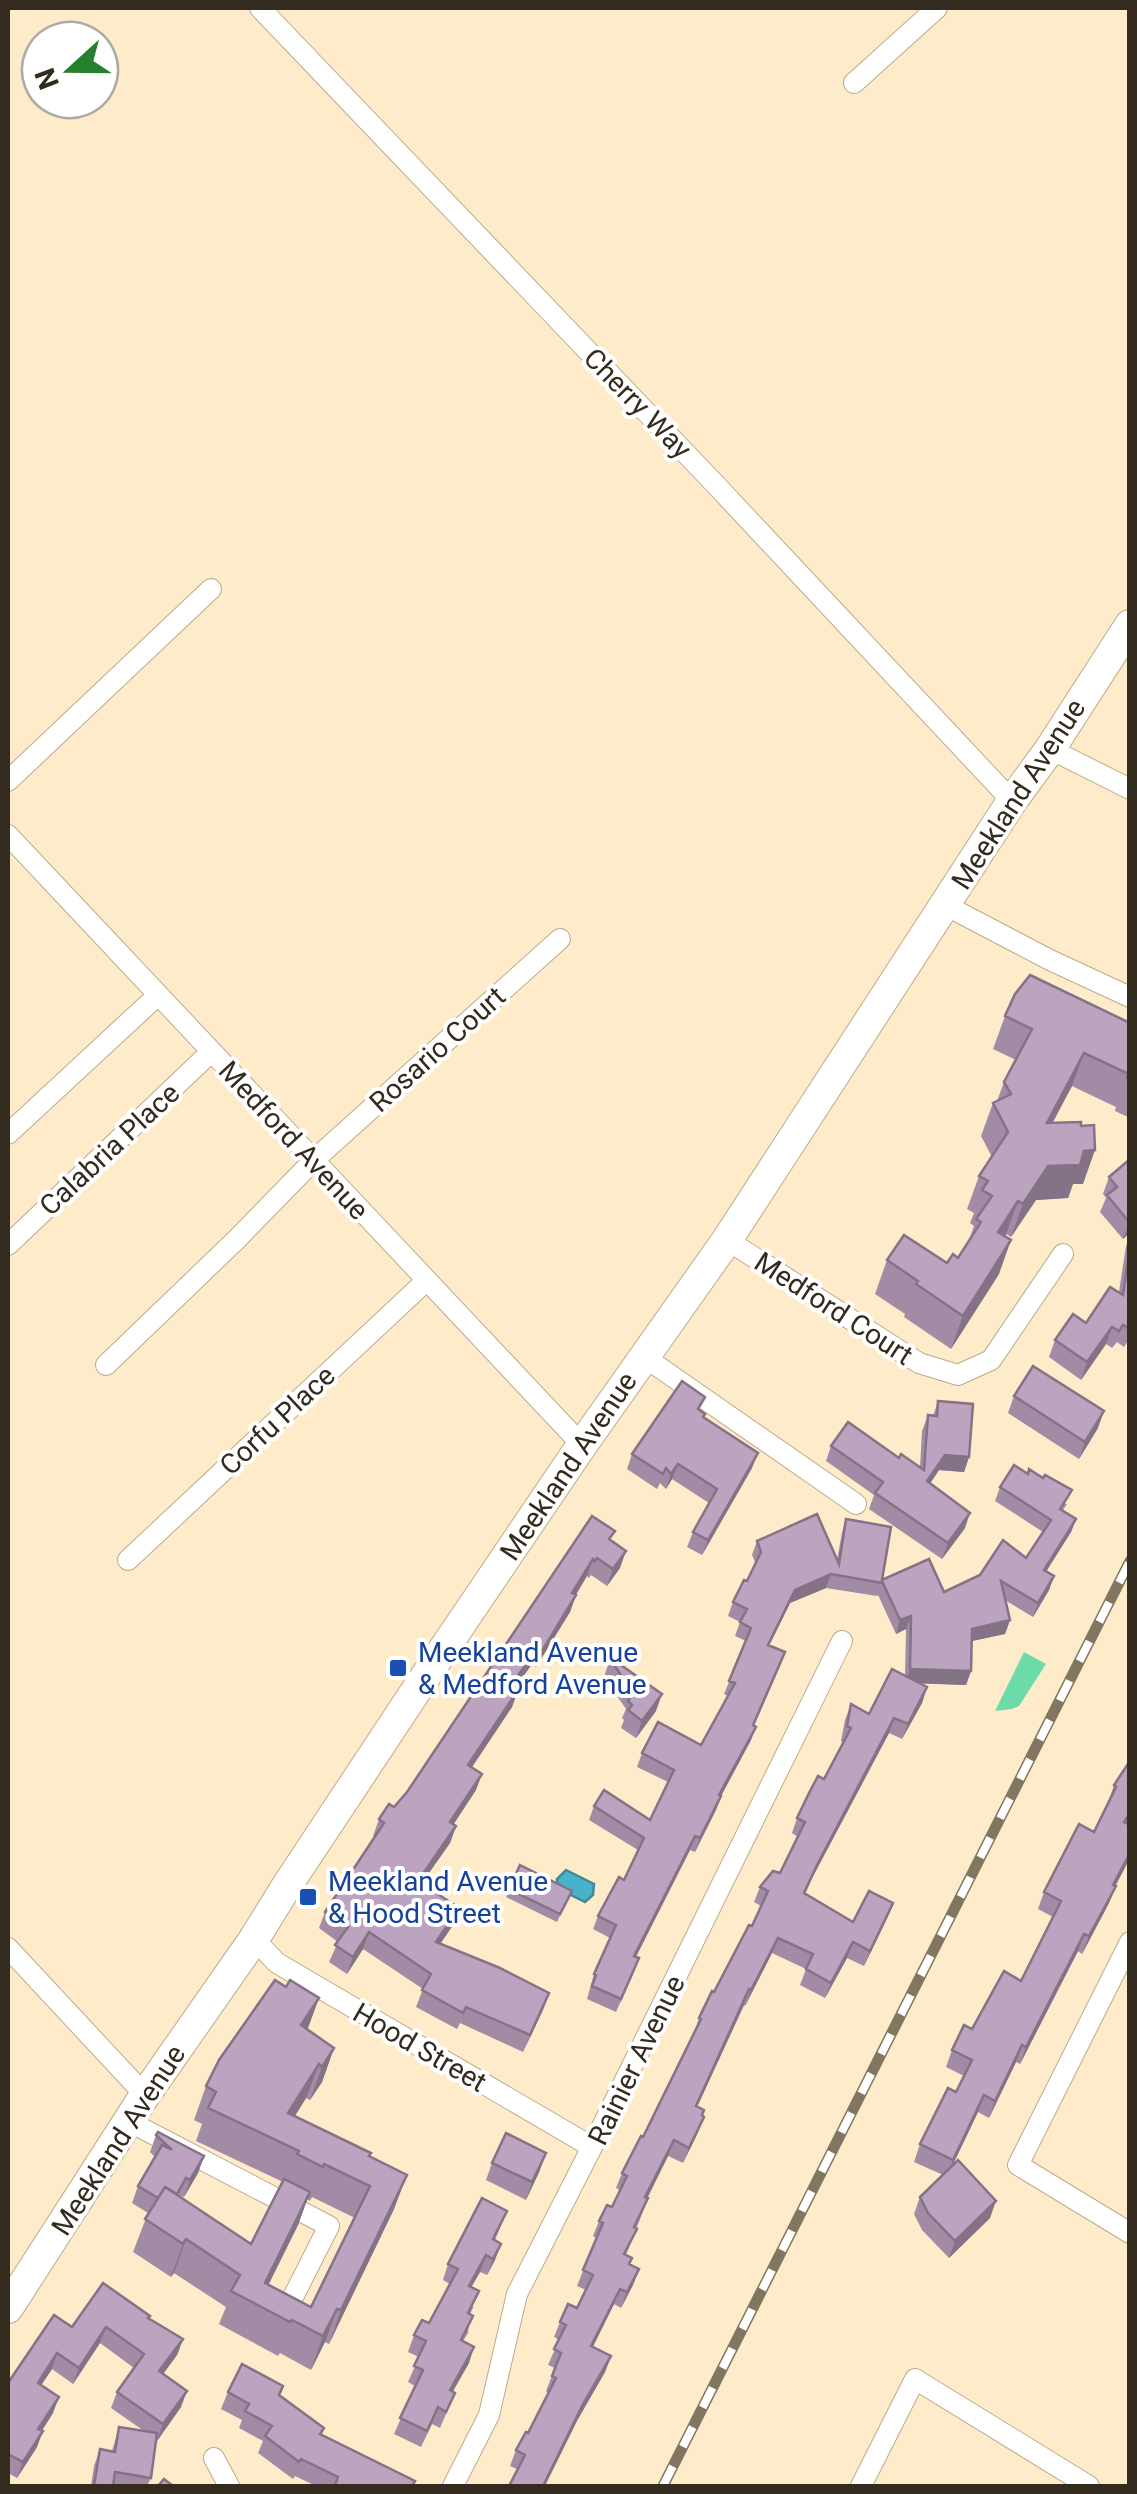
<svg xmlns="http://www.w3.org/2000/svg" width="1137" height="2494" viewBox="0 0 1137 2494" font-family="Roboto,sans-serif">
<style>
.green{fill:#6ddaaa}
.water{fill:#48b2ca;stroke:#428a96;stroke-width:2.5}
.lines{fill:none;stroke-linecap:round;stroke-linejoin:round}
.minor-casing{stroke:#bcab8a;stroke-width:22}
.secondary-casing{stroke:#bcab8a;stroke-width:32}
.minor{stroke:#fff;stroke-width:20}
.secondary{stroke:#fff;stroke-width:30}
.rail-casing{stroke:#817660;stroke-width:11}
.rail{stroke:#fff;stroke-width:8;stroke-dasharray:22;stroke-linecap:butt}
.wall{fill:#a28ca5;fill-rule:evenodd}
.shaded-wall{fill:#847286}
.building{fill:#bca3c0;stroke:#847286;stroke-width:2.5}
.transit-dot{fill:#1a4fb4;stroke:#fff;stroke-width:4}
.labels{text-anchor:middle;stroke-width:8;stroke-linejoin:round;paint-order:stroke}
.street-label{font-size:28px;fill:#332c1e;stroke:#fff}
.transit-label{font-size:28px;fill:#164399;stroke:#fff;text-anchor:start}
</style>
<rect width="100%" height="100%" fill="#feebc9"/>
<path class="green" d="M1024 1652 1046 1664 1019 1706 1012 1709 995 1711Z"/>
<path class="water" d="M566 1870 594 1884 593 1895 585 1902 557 1888V1879Z"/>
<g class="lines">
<g class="minor-casing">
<path id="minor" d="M260 8 715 484 1012 801
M854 83 937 8
M1050 749 1130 789
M8 781 211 589
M8 835 582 1445
M945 905 1050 960 1130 997
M8 1134 158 995
M727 1240 919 1363 958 1375 991 1360 1063 1254
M8 1245 211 1052
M643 1356 856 1504
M106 1365 236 1240 314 1160 560 939
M128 1560 426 1281
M254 1939 277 1963 592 2147
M1130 1942 1018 2165 1130 2233
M8 1948 145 2095
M128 2121 329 2226 288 2307
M214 2458 229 2486
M453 2486 489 2415 517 2294 592 2147 842 1641
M861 2486 915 2379 1089 2486"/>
</g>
<g class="secondary-casing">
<path id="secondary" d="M8 2308 145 2095 254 1939 288 1884 431 1668 582 1445 727 1240 1012 801 1050 749 1130 625"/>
</g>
<use href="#minor" class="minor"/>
<use href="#secondary" class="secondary"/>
<g class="rail-casing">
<path id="rail" d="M663 2486 1130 1561"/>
</g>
<use href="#rail" class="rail"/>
</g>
<path class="wall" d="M1005 1016 1130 1023V1118L1115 1111 1116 1107 1072 1086 1052 1123 1083 1184H1073L1068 1198 1036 1200 1011 1237 1006 1234 999 1274 951 1349 904 1317 905 1314 875 1294 887 1260 947 1263 958 1258 968 1243 974 1226 970 1223 974 1213 967 1209 979 1176 992 1157 981 1136 993 1103 997 1101 1004 1082 1016 1060 993 1049Z
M1129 1160 1130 1233 1123 1239 1100 1212 1106 1198 1103 1194 1109 1177Z
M1130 1236V1338L1124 1347 1117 1342 1112 1348 1106 1344 1081 1380 1049 1357 1055 1340 1086 1323 1119 1292 1126 1246Z
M1014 1396 1098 1428 1079 1459 1008 1413Z
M938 1401 969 1457 964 1472 939 1470 930 1483 965 1528 942 1559 869 1509 874 1495 826 1461 831 1446 899 1458 920 1467 922 1431 928 1415 933 1416Z
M700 1411 705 1414 704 1418 752 1468 702 1555 687 1547 693 1532 709 1503 672 1479 666 1489 660 1483 657 1489 627 1469 632 1454Z
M1000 1487 1067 1504 1063 1510 1076 1519 1071 1532 1046 1571 1054 1576 1049 1590 1033 1617 1005 1600 1010 1620 1005 1634 972 1641 971 1671 966 1685 920 1683 927 1687 922 1703 902 1739 889 1733 811 1880 805 1894 853 1922 893 1903 887 1918 864 1966 847 1958 825 1998 800 1985 806 1969 772 1953 745 2006 744 2005 697 2107 702 2115 698 2132 683 2163 668 2156 647 2198 642 2214 626 2255 632 2258 630 2264 639 2269 633 2285 621 2308 614 2304 593 2347 611 2356 605 2372 578 2419 517 2469 510 2466 516 2450 528 2433 548 2393 546 2391 555 2368 548 2365 559 2340 554 2337 560 2322 577 2308 586 2290 577 2286 596 2238 593 2236 599 2221 612 2207 620 2190 616 2188 622 2173 643 2137 694 2034 699 2018 752 1926 761 1906 754 1902 760 1887 780 1873 798 1837 792 1833 797 1818 824 1779 844 1743 841 1741 845 1720 851 1704 869 1714 905 1676 906 1629 896 1634 878 1595 877 1596 826 1588 790 1603 769 1645 780 1666 754 1726 751 1740 721 1796 695 1852 690 1850 636 1957 639 1958 634 1972 616 2012 587 1999 594 1974 610 1938 593 1929 598 1916 624 1880 638 1850 589 1820 594 1806 650 1820 668 1782 637 1767 642 1753 701 1745 728 1696 724 1694 746 1641 735 1636 740 1622 728 1616 733 1602 747 1581 756 1564 752 1555 757 1541 837 1560 842 1533 846 1519 882 1580 944 1592 1026 1558 1043 1532 995 1501Z
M592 1516 611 1541 620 1568 607 1586 591 1575 589 1578 587 1576 576 1595 570 1612 536 1667 532 1664 515 1688 518 1690 512 1707 472 1767 476 1790 453 1824 456 1826 450 1843 422 1883 453 1925 440 1944 549 1993 523 2052 460 2023 457 2029 416 2007 423 1989 363 1949 347 1974 329 1962 338 1942 319 1928 325 1912 374 1837 373 1836 379 1819 394 1807 407 1792Z
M610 1659 656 1711 636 1738 621 1728 624 1720 622 1718 626 1709 604 1677Z
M1130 1761V1820L1127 1824 1130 1825V1858L1115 1886 1109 1903 1082 1954 1078 1951 1020 2064 1016 2062 989 2118 978 2112 952 2166 990 2218 949 2258 922 2230 914 2214 920 2197 943 2175 914 2162 920 2144 956 2092 964 2076 946 2067 952 2050 1021 1981 1053 1917 1038 1909 1044 1892 1094 1832 1108 1803 1114 1785Z
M509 1889 568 1899 557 1922 506 1897Z
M307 2029 334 2048 322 2082 310 2100 306 2098 295 2116 370 2156 394 2209 329 2344 325 2342 311 2370 280 2353 278 2356 219 2324 226 2307 174 2273 171 2277 133 2252 148 2213 132 2203 138 2186 155 2157 150 2152 156 2135 204 2156 198 2173 184 2197 180 2196 251 2244 283 2182 196 2141 202 2124 194 2120 206 2086ZM312 2197 355 2218 311 2307 269 2284 298 2225 307 2199 310 2201Z
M492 2163 540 2170 526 2200 486 2180Z
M507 2211 495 2240V2260L487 2275 480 2272 471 2287 473 2308 470 2314 468 2333 463 2341 469 2363 452 2392 455 2393 440 2428 432 2424 421 2447 394 2434 415 2386 408 2382 419 2357 408 2352 414 2335 429 2323 450 2284 443 2280 448 2264Z
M149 2318 183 2339 177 2355 163 2374 181 2407 157 2441 156 2440 151 2478 147 2486H91L94 2466 100 2449 112 2451 119 2427 144 2431 111 2408 117 2392 134 2368 100 2343 73 2384 52 2369 41 2385 53 2413 42 2430 37 2447 17 2478 8 2473V2383L72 2327Z
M228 2392 280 2396 324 2428 322 2435 415 2481 413 2486H316L295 2476 293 2479 258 2453 263 2441 239 2428 242 2420 221 2409Z"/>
<path class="shaded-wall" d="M1084 1053 1072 1086 1035 1156 1047 1123Z
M1095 1150 1083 1184H1073L1068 1198 1036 1200 1011 1237 1023 1204 1048 1166 1084 1151Z
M1018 1201 1006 1234 985 1265 998 1232Z
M1130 1221V1233L1123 1239Z
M1011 1240 999 1274 951 1349 963 1316Z
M1112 1327 1106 1344 1081 1380 1087 1362Z
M1104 1411 1098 1428 1079 1459 1085 1442Z
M758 1453 752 1468 702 1555 708 1540Z
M945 1455 969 1457 964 1472 939 1470 922 1496 927 1481Z
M678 1464 672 1479 666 1489 671 1474Z
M970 1513 965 1528 942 1559 948 1543Z
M1076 1519 1071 1532 1039 1583 1044 1570Z
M626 1551 620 1568 607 1586 613 1569Z
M593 1559 587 1576 566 1610 572 1593Z
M831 1574 826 1588 790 1603 763 1658 768 1645 795 1590Z
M1054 1576 1049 1590 1033 1617 1038 1603Z
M576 1595 570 1612 536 1667 542 1651Z
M911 1616 906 1629 896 1634 900 1620Z
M1010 1620 1005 1634 967 1642 972 1629Z
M538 1648 532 1664 505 1702 511 1685Z
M910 1669 971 1671 966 1685 905 1683Z
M927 1687 922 1703 902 1739 908 1724Z
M518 1690 512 1707 462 1782 468 1765Z
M662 1694 656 1711 636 1738 642 1721Z
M894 1718 889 1733 811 1880 799 1908 817 1865Z
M756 1727 751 1740 714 1809 719 1795Z
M482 1774 476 1790 444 1839 450 1822Z
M721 1796 716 1810 695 1852 700 1838Z
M456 1826 450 1843 412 1897 418 1881Z
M695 1836 690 1850 629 1970 634 1956Z
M1130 1853V1858L1107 1902 1113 1885Z
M1116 1886 1109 1903 1082 1954 1089 1936Z
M893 1903 887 1918 864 1966 870 1951Z
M459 1908 453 1925 430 1959 436 1942Z
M369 1932 363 1949 347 1974 353 1957Z
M1084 1934 1078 1951 1020 2064 1026 2047Z
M778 1938 772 1953 745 2006 751 1990Z
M853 1942 847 1958 825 1998 831 1983Z
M749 1989 744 2005 690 2122 696 2106Z
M549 1993 543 2010 523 2052 530 2035Z
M319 1998 307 2031 301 2025Z
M1022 2045 1016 2062 989 2118 995 2101Z
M334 2048 322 2082 310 2100 322 2067Z
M319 2064 306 2098 279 2141 288 2113Z
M984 2095 978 2112 947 2177 953 2160Z
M704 2117 698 2132 683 2163 689 2148Z
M674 2140 668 2156 640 2213 645 2197Z
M546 2153 540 2170 526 2200 532 2182Z
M204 2156 198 2173 184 2197 190 2180Z
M407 2175 394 2209 329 2344 341 2310Z
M310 2192 298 2225 258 2305 265 2283Z
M996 2201 990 2218 949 2258 955 2241Z
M186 2239 174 2273 171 2277 183 2244Z
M501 2244 495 2260 487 2275 493 2259Z
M486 2255 480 2272 463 2302 469 2286Z
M639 2269 633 2285 621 2308 627 2292Z
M620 2289 614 2304 585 2362 591 2346Z
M337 2309 325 2342 311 2370 323 2336Z
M106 2327 100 2343 73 2384 79 2368Z
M183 2339 177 2355 153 2388 159 2371Z
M474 2347 469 2363 444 2407 450 2390Z
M57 2353 52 2369 32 2399 38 2383Z
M611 2356 605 2372 578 2419 545 2486H543L583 2404Z
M187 2391 181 2407 157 2441 163 2424Z
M59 2397 53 2413 33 2445 38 2429Z
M43 2431 37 2447 17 2478 23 2462Z"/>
<path class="building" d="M1030 975 1130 1023V1079L1127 1078 1129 1074 1084 1053 1047 1123 1081 1122V1126L1094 1125 1095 1150 1084 1151 1080 1165 1048 1166 1023 1204 1018 1201 998 1232 1011 1240 963 1316 916 1284 918 1281 887 1260 904 1235 947 1263 953 1254 958 1258 981 1222 976 1219 992 1196 982 1190 988 1181 979 1176 1008 1132 993 1103 1011 1094 1004 1082 1032 1029 1005 1016 1015 994Z
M1129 1160 1130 1221 1129 1222 1107 1195 1117 1187 1109 1177Z
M1130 1247V1329L1123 1325 1119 1331 1112 1327 1087 1362 1055 1340 1073 1314 1086 1323 1110 1287 1123 1295Z
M1033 1366 1104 1411 1085 1442 1014 1396Z
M682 1381 705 1397 698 1409 705 1414 703 1417 758 1453 708 1540 693 1532 717 1489 678 1464 671 1474 666 1468 663 1474 632 1454Z
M938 1401 973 1404 969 1457 945 1455 927 1481 970 1513 948 1543 875 1493 883 1482 831 1446 848 1422 899 1458 901 1454 924 1470 928 1415 937 1416Z
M1014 1465 1028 1474 1029 1469 1043 1478 1045 1475 1072 1490 1060 1509 1076 1519 1044 1570 1054 1576 1038 1603 1001 1581 1010 1620 972 1629 971 1671 910 1669 911 1616 900 1620 882 1581V1583L831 1574 795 1590 768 1645 785 1652 753 1725 756 1727 719 1795 721 1796 700 1838 695 1836 634 1956 639 1958 621 1999 592 1986 596 1975 594 1974 616 1925 598 1916 619 1877 624 1880 644 1838 594 1806 604 1790 650 1820 674 1770 642 1753 658 1722 701 1745 735 1683 729 1681 751 1628 740 1622 747 1609 733 1602 744 1580 747 1581 761 1552 757 1541 817 1514 839 1564 846 1519 891 1527 882 1580 929 1559 944 1592 980 1575 1003 1540 1026 1558 1051 1520 1000 1487Z
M592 1516 615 1531 609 1539 626 1551 613 1569 597 1558 595 1561 593 1559 572 1593 576 1595 542 1651 538 1648 511 1685 518 1690 468 1765 482 1774 450 1822 456 1826 418 1881 459 1908 436 1942 500 1968 549 1993 530 2035 466 2007 463 2013 422 1990 431 1974 369 1932 353 1957 335 1945 348 1927 325 1912 384 1823 379 1819 389 1804 394 1807 407 1792Z
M611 1658 662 1694 642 1721 628 1710 632 1705 628 1701 633 1693 610 1659Z
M892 1669 927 1687 908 1724 894 1718 817 1865 804 1893 853 1922 869 1891 893 1903 870 1951 853 1942 831 1983 806 1969 813 1954 778 1938 751 1990 749 1989 696 2106 704 2110 702 2115 704 2117 689 2148 674 2140 645 2197 648 2198 634 2227 637 2229 624 2254 632 2258 629 2264 639 2269 627 2292 620 2289 591 2346 611 2356 583 2404 543 2486H509L525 2455 516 2450 526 2432 528 2433 556 2378 552 2376 561 2353 554 2349 566 2325 560 2322 568 2304 577 2308 593 2275 583 2270 603 2223 599 2221 607 2205 612 2207 627 2176 622 2173 641 2136 643 2137 701 2019 699 2018 712 1991 714 1992 749 1925 752 1926 768 1891 760 1887 773 1871 780 1873 805 1822 797 1818 809 1793 818 1776 824 1779 851 1728 847 1726 851 1704 869 1714Z
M1130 1761V1813L1124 1822 1130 1825V1853L1113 1885 1116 1886 1089 1936 1084 1934 1026 2047 1022 2045 995 2101 984 2095 953 2160 920 2144 948 2088 956 2092 972 2060 952 2050 964 2025 972 2029 1004 1971 1021 1981 1061 1901 1044 1892 1079 1824 1094 1832 1116 1787 1114 1785Z
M520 1865 572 1891 560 1914 509 1889Z
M275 1980 286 1987 290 1980 319 1998 301 2025 334 2048 322 2067 319 2064 288 2113 371 2153 369 2156 407 2175 341 2310 337 2309 323 2336 292 2320 290 2322 231 2291 240 2275 186 2239 183 2244 145 2219 165 2187 251 2244 284 2179 310 2192 265 2283 311 2307 370 2186 324 2164 323 2167 297 2154 299 2151 208 2108 216 2092 206 2086 219 2060Z
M158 2132 204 2156 190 2180 186 2178 177 2194 165 2187 158 2198 138 2186 162 2145 172 2150 156 2135Z
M506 2133 546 2153 532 2182 492 2163Z
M958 2160 996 2201 955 2241 928 2213 920 2197Z
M482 2198 507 2211 493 2239 501 2244 493 2259 486 2255 469 2286 479 2291 468 2313 473 2316 461 2340 474 2347 450 2390 455 2393 446 2412 438 2407 427 2431 400 2418 423 2370 414 2366 426 2341 414 2335 422 2320 429 2323 458 2269 448 2264Z
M103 2283 150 2316 148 2318 183 2339 159 2371 187 2391 163 2424 117 2392 144 2354 106 2327 79 2368 57 2353 38 2383 59 2397 38 2429 43 2431 23 2462 8 2454V2383L54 2315 72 2327Z
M242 2364 283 2386 279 2395 324 2428 320 2434 415 2481 412 2486H337L335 2485 338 2477 301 2459 299 2462 265 2436 272 2426 245 2411 249 2404 228 2392Z
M119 2427 157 2433 151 2478 115 2472 113 2486H94L100 2449 115 2452Z
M164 2479 173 2486H158Z"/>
<g class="transit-dot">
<rect x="388" y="1658" width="20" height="20" rx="5"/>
<rect x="298" y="1887" width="20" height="20" rx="5"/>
</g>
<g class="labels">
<g class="street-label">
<text transform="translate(638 403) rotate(46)" y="10">Cherry Way</text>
<text transform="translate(1018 794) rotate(-57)" y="10">Meekland Avenue</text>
<text transform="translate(437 1049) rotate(-42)" y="10">Rosario Court</text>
<text transform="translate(294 1140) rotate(47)" y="10">Medford Avenue</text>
<text transform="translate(109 1149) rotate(-43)" y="10">Calabria Place</text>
<text transform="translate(834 1308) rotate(33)" y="10">Medford Court</text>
<text transform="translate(277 1420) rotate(-43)" y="10">Corfu Place</text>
<text transform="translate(568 1466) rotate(-56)" y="10">Meekland Avenue</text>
<text transform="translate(420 2047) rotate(30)" y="10">Hood Street</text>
<text transform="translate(636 2060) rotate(-64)" y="10">Rainier Avenue</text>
<text transform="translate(118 2140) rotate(-57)" y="10">Meekland Avenue</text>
</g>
<g class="transit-label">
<text x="418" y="1662">Meekland Avenue<tspan x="418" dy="32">&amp; Medford Avenue</tspan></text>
<text x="328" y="1891">Meekland Avenue<tspan x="328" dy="32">&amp; Hood Street</tspan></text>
</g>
</g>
<rect width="1137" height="2494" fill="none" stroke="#332c1e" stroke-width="20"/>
<g transform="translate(70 70) rotate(249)"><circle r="48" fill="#ffffff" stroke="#adaba5" stroke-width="2.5"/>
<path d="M0-8L18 38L0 25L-18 38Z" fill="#247f2f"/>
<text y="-15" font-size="28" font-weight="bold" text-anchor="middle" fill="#332c1e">N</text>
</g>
</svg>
